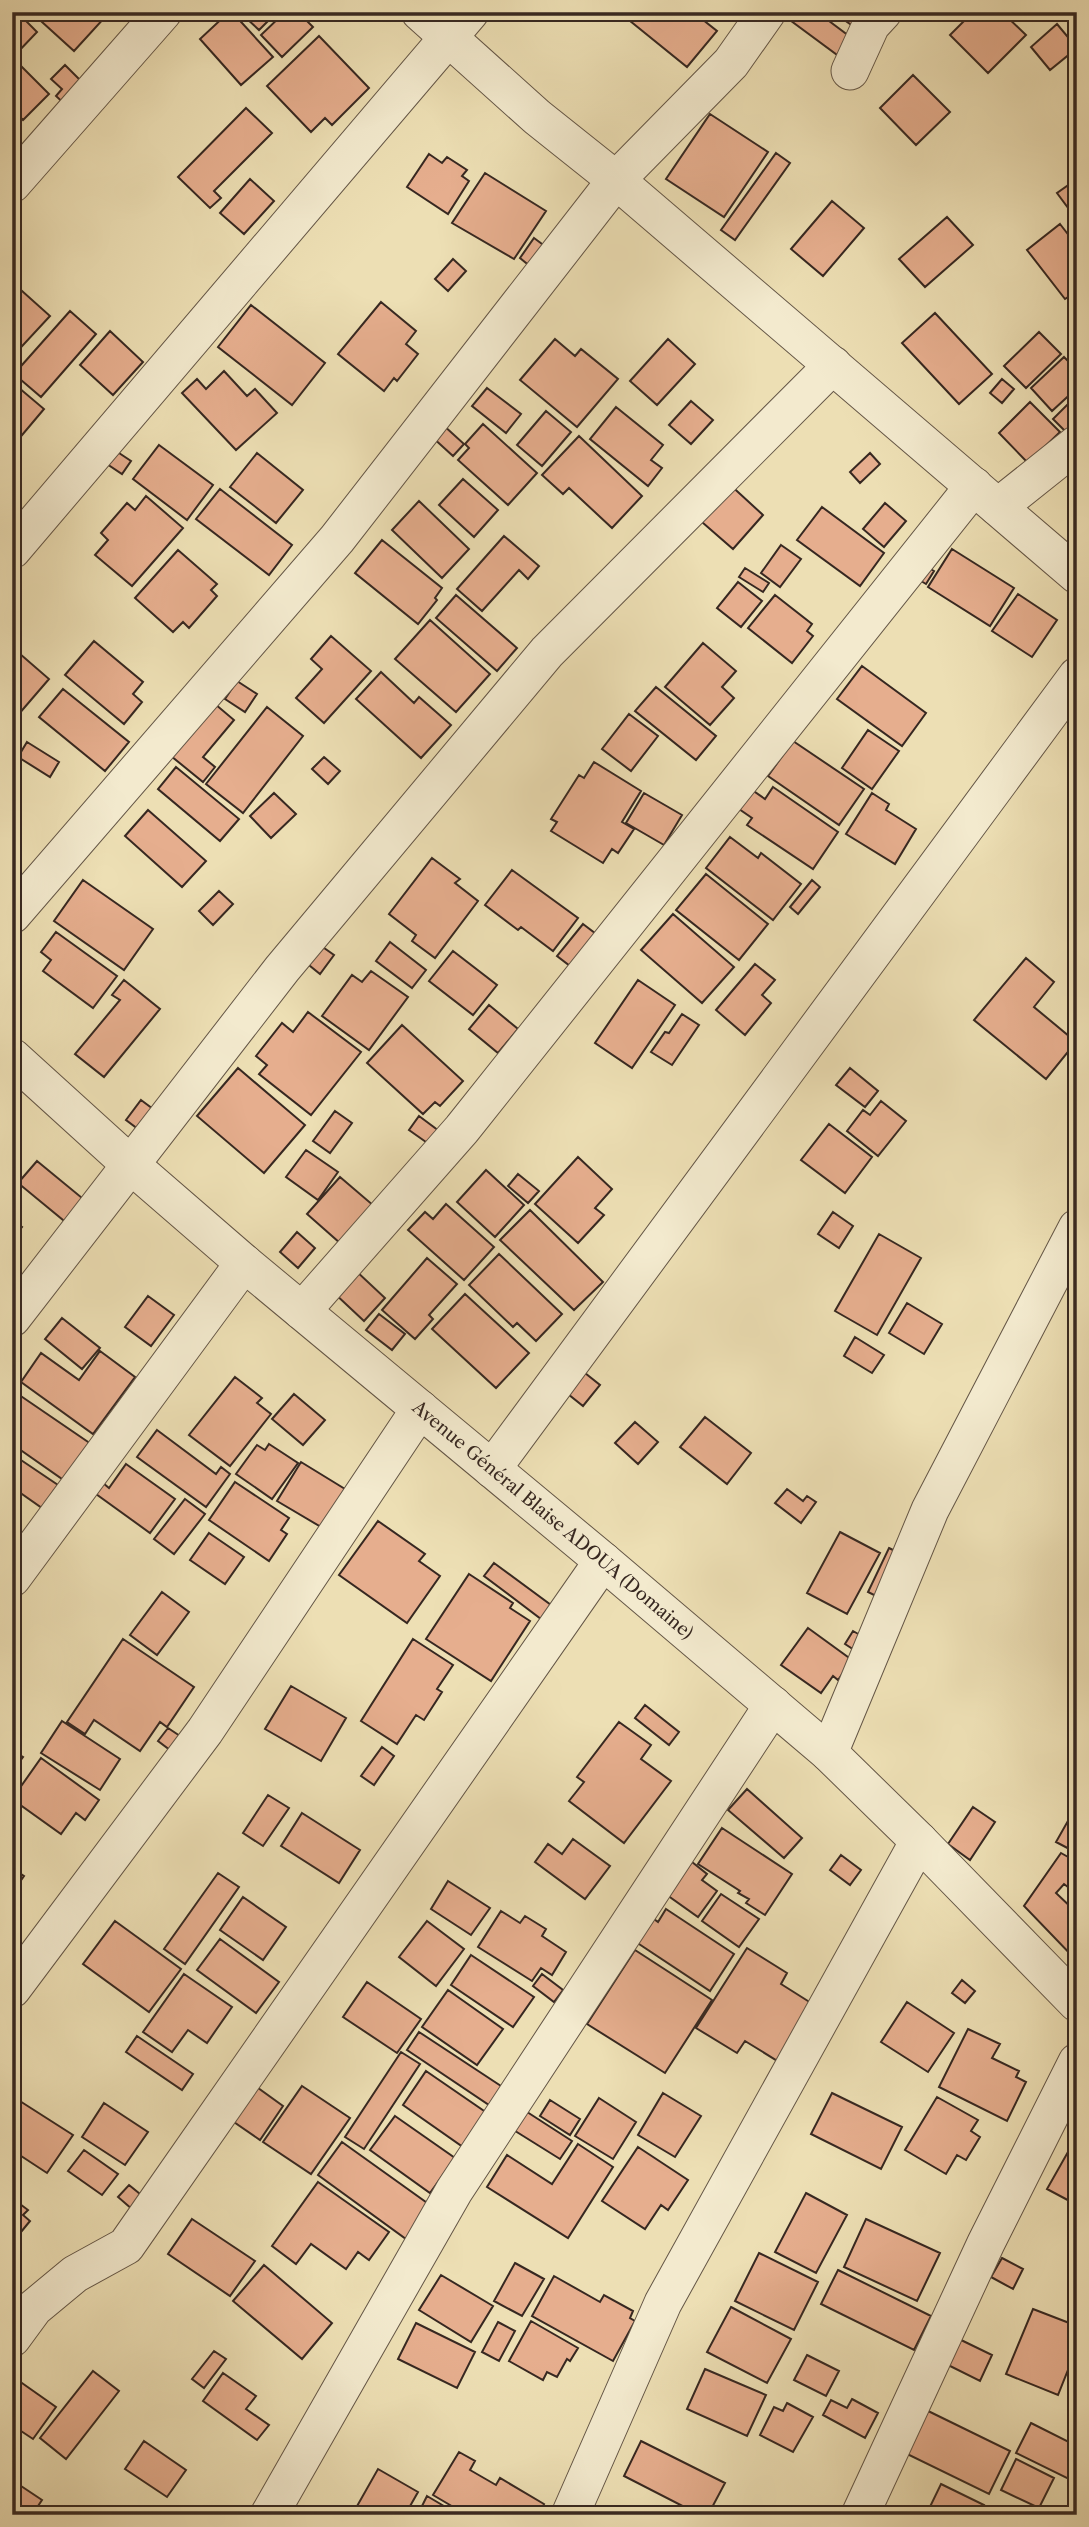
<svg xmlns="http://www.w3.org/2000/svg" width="1089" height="2527" viewBox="0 0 1089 2527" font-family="'Libre Caslon Text',serif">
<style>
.building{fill:#e6ae8e;stroke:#372821;stroke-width:2}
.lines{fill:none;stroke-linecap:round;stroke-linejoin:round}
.minor-casing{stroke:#645646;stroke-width:39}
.minor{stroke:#f3eace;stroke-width:37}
.labels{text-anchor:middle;stroke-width:7;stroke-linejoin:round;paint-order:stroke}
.street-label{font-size:18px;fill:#372821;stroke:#f3eace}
</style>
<rect width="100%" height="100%" fill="#eddfb4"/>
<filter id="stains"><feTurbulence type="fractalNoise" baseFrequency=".00286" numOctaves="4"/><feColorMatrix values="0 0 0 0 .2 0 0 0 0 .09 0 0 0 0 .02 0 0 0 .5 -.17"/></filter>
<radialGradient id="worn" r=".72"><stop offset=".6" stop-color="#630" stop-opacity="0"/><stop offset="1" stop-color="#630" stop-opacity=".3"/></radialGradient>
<path class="building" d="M12 12H24L21 16 37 32 16 54 12 50Z
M31 12H105L107 15 74 51Z
M229 12H232L273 57 241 85 200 39Z
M252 12H277L259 30 246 18Z
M285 12H298L313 27 282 57 261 35Z
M619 12H693L717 31 687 67Z
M779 12H817L857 42 844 60Z
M833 12H860V31Z
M973 12H1002L1026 35 988 73 950 35Z
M1057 24 1077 48 1050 70 1031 47Z
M319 36 369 88 332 125 325 118 311 132 267 86Z
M12 57 49 94 23 120 12 109Z
M65 65 88 88 69 108 56 96 62 89 51 79Z
M913 75 950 112 916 145 880 108Z
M246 108 272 133 214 191 221 198 210 208 178 177Z
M710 114 768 152 724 217 666 179Z
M776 153 790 163 735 240 721 230Z
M429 154 442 163 447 157 467 170 462 176 469 181 448 214 407 187Z
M485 173 546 211 514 259 452 223Z
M250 179 274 201 244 234 220 213Z
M1077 179V220L1057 193Z
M832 201 864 228 823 276 791 249Z
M947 217 973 245 925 287 899 259Z
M1060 224 1077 246V291L1065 299 1027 250Z
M534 238 546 247 531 267 520 258Z
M453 259 466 271 448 291 435 279Z
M12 282 50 316 12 357Z
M381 302 416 331 406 344 418 354 397 381 394 378 384 391 338 354Z
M251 305 325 363 292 405 218 347Z
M70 311 96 334 41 397 14 374Z
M935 313 992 374 959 404 902 343Z
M110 331 143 362 113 395 80 365Z
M1039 332 1061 354 1026 388 1004 366Z
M555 339 575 356 581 349 618 379 577 427 520 380Z
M668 339 695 364 657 405 630 381Z
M1064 357 1077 370 1070 375 1077 382V388L1052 411 1031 388Z
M224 371 247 396 255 389 277 413 236 450 182 393 197 379 206 389Z
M1002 379 1014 389 1002 403 990 393Z
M12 382 44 409 12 447Z
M487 388 521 414 506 433 472 406Z
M1076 396 1077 435 1073 439 1053 419Z
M691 401 713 420 691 444 669 425Z
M1030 402 1060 432 1028 463 999 433Z
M616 407 663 445 651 460 662 468 648 486 590 439Z
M546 411 571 432 542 466 517 445Z
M442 424 464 444 453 456 431 436Z
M483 424 537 473 508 505 458 460 469 448 465 444Z
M579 436 642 496 612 528 569 488 563 494 542 475Z
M159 445 213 485 187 520 133 479Z
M113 449 131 461 122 474 104 462Z
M257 453 303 490 276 523 230 487Z
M870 453 880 464 860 483 850 472Z
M463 479 498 510 474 537 439 505Z
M726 481 763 515 733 549 695 516Z
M220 489 292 545 269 575 196 519Z
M146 496 183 528 132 586 95 555 108 540 101 533 127 503 135 510Z
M419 501 469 549 442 578 392 530Z
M885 503 906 521 884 547 863 529Z
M12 507 22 515 12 526Z
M822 507 884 553 860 586 797 540Z
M504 536 539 566 528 579 519 570 482 611 457 589Z
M382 540 442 588 435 598 437 600 418 624 355 573Z
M781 545 801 559 780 587 761 573Z
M952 549 1014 588 990 626 928 587Z
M178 550 217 584 211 590 217 596 189 628 183 622 173 632 135 598Z
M918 562 934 571 926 584 911 575Z
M745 568 769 583 763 592 739 577Z
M738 582 762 601 741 627 717 608Z
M1018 594 1057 620 1032 657 992 631Z
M456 595 517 648 497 671 436 618Z
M775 595 812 624 807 631 813 636 792 663 748 628Z
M430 620 490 674 456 712 395 659Z
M331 636 371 671 324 723 296 698 322 669 311 659Z
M94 641 143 682 133 694 142 702 124 724 65 675Z
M703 643 736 671 722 687 734 698 710 725 665 687Z
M12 647 49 679 12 722Z
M862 666 926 713 902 746 837 699Z
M381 672 414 703 419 697 451 725 421 758 356 699Z
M237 681 257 694 245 712 225 699Z
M656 687 716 736 696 760 635 711Z
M63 689 129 742 105 771 39 717Z
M215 704 234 720 203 757 215 767 203 782 171 756Z
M267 707 303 736 243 813 206 784Z
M629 714 658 736 631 771 602 749Z
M868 730 899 751 872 789 842 768Z
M793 741 864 789 839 825 768 776Z
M27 742 59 762 50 777 18 757Z
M324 757 340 771 328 784 312 769Z
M594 762 641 791 622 822 634 829 618 853 612 849 603 863 551 831 557 822 551 819 579 775 584 778Z
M176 767 239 819 220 841 158 789Z
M773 787 838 832 813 869 747 825 752 818 739 809 752 790 765 799Z
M274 793 296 814 271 838 250 816Z
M644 793 682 815 664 845 626 823Z
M872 793 889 804 886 810 916 829 895 864 846 834Z
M148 810 206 861 182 887 125 836Z
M730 837 758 858 761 853 801 884 773 920 706 868Z
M432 858 460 879 455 883 478 901 435 958 412 941 416 935 389 914Z
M512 870 578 918 553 951 521 927 518 930 485 905Z
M706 874 768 924 739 960 676 910Z
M83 880 153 929 124 970 54 921Z
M812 880 820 887 798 914 790 907Z
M219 891 233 904 213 925 199 911Z
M673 914 734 967 702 1003 641 950Z
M583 924 600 937 574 969 557 956Z
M56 932 117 976 93 1008 43 971 51 960 41 952Z
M390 942 426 970 412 988 376 961Z
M317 943 334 955 320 974 304 961Z
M453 951 497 985 473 1015 429 981Z
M1026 958 1054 982 1034 1007 1076 1042 1046 1079 974 1020Z
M755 964 775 980 762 995 771 1003 745 1035 716 1010Z
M371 971 408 997 369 1050 322 1016 352 975 362 982Z
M124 980 160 1009 104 1077 75 1054 120 1000 112 995Z
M638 980 675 1005 632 1068 595 1043Z
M489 1005 518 1029 498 1053 469 1029Z
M308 1012 361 1052 311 1115 259 1074 267 1065 256 1056 282 1023 293 1032Z
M682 1014 699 1025 672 1065 651 1052 665 1032 669 1033Z
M402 1025 463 1081 440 1106 435 1102 423 1114 367 1063Z
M238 1068 305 1125 264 1173 197 1116Z
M850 1068 878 1091 865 1107 836 1085Z
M141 1100 153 1109 138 1129 126 1120Z
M881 1101 906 1121 878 1156 847 1131 863 1110 870 1115Z
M335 1111 352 1123 330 1153 313 1141Z
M419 1116 443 1134 433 1147 409 1130Z
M829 1124 872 1157 845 1193 801 1160Z
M306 1150 338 1172 318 1200 286 1177Z
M578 1157 612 1189 595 1208 604 1215 578 1243 535 1204Z
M37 1161 93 1207 74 1229 18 1183Z
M486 1170 524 1205 495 1237 457 1202Z
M518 1174 539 1191 528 1203 508 1186Z
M340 1177 374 1206 340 1243 307 1214Z
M446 1204 494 1247 464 1280 408 1230 425 1212 433 1219Z
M530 1210 603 1282 574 1310 500 1240Z
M833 1212 853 1226 839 1248 818 1234Z
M12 1220 22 1227 12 1240Z
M297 1232 315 1248 298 1268 280 1252Z
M879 1234 921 1258 877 1335 835 1311Z
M499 1254 562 1314 536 1341 517 1323 513 1327 469 1285Z
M427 1258 457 1284 429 1315 433 1319 415 1339 382 1310Z
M354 1269 385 1298 364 1321 333 1292Z
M465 1294 529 1353 496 1388 432 1329Z
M148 1296 174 1315 151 1346 125 1327Z
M907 1303 942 1324 924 1354 889 1333Z
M379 1314 405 1334 392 1350 366 1330Z
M62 1318 100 1348 82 1369 45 1339Z
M855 1337 884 1355 872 1373 844 1356Z
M100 1351 135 1377 93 1434 21 1382 41 1353 79 1380Z
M585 1373 600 1385 583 1406 568 1394Z
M235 1377 262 1398 257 1403 271 1414 230 1466 189 1435Z
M12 1390 91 1444 65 1481 12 1444Z
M294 1394 325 1420 303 1445 272 1419Z
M705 1417 751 1453 727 1484 680 1447Z
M635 1422 658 1442 638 1464 615 1443Z
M157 1430 216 1474 221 1467 230 1474 206 1507 137 1457Z
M269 1444 298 1463 272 1499 236 1474 257 1445 265 1450Z
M12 1454 58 1485 42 1508 12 1487Z
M301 1462 345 1489 321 1527 277 1501Z
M126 1464 175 1499 150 1533 96 1494 103 1483 109 1488Z
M235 1482 289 1518 281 1530 287 1534 269 1561 209 1520Z
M787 1489 803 1501 807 1496 816 1502 801 1523 775 1503Z
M185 1499 205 1514 174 1554 154 1539Z
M378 1521 425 1554 419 1561 440 1576 407 1623 339 1575Z
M840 1532 880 1553 847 1614 807 1593Z
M209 1533 244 1557 225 1584 190 1560Z
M889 1548 903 1555 882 1599 868 1592Z
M494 1563 551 1605 541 1619 484 1576Z
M469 1574 513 1603 510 1608 530 1621 491 1681 426 1639Z
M162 1592 189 1612 157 1655 130 1635Z
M808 1628 852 1660 838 1680 833 1676 821 1693 781 1665Z
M853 1631 867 1639 859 1653 845 1644Z
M123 1639 194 1687 167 1727 160 1722 140 1751 94 1720 85 1734 67 1722Z
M413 1639 453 1665 437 1689 442 1692 424 1720 416 1715 397 1744 361 1721Z
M291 1686 346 1718 321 1761 265 1729Z
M645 1705 679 1732 669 1745 635 1718Z
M62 1721 120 1759 100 1790 41 1753Z
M619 1722 651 1745 641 1759 671 1781 624 1843 569 1801 584 1782 577 1777Z
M168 1728 180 1736 170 1750 158 1741Z
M382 1747 394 1756 374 1785 361 1776Z
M12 1750 23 1757 12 1772Z
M41 1758 99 1800 85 1820 76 1813 61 1834 12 1799Z
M747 1789 802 1838 784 1858 728 1810Z
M268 1795 289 1808 263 1846 243 1833Z
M973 1807 995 1822 970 1860 948 1844Z
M1073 1812 1077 1814V1853L1056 1842Z
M302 1813 360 1850 339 1883 281 1846Z
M722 1828 792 1874 765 1915 746 1903 749 1899 738 1893 740 1891 698 1864Z
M573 1839 610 1866 585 1899 535 1862 548 1844 562 1854Z
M1061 1853 1077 1862V1894L1064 1884 1056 1893 1077 1913V1961L1024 1906Z
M841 1855 861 1870 850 1885 830 1870Z
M692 1862 707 1874 702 1880 717 1891 698 1917 667 1895Z
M12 1868 24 1876 12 1893Z
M218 1873 239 1887 185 1964 164 1949Z
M448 1881 490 1908 471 1935 431 1909Z
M721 1894 759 1919 739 1947 702 1921Z
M243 1897 286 1927 263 1960 220 1930Z
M666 1909 734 1954 710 1991 633 1940 650 1916 658 1922Z
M501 1911 520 1923 525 1916 546 1929 542 1936 566 1952 552 1975 541 1968 532 1981 478 1947Z
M115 1921 181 1969 149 2012 83 1964Z
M427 1921 464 1949 436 1986 399 1957Z
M220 1939 279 1982 256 2013 197 1970Z
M747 1948 787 1973 781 1984 819 2008 784 2065 745 2041 737 2053 696 2028Z
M635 1950 712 2000 665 2073 587 2024Z
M471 1955 534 1997 513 2027 451 1985Z
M184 1974 232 2007 207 2043 188 2030 172 2052 143 2032Z
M542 1974 563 1990 554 2002 533 1986Z
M962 1980 975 1991 965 2003 952 1993Z
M367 1982 421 2019 397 2053 343 2017Z
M448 1990 503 2029 477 2065 422 2027Z
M907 2002 954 2033 928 2072 881 2042Z
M968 2029 1000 2044 992 2058 1019 2071 1016 2077 1026 2082 1007 2121 939 2087Z
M419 2032 504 2088 492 2107 407 2050Z
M137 2036 193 2074 182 2090 126 2052Z
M401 2052 420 2064 364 2149 345 2137Z
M426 2071 487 2113 463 2147 403 2105Z
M254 2085 283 2106 260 2140 231 2120Z
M302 2086 350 2118 311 2174 263 2142Z
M663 2093 701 2116 675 2157 638 2135Z
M832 2093 902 2127 881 2169 811 2134Z
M12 2096 73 2135 47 2173 12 2150Z
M937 2097 978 2120 971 2131 980 2137 966 2160 957 2155 946 2174 905 2150Z
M599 2098 636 2122 613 2159 575 2136Z
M550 2100 580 2119 570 2135 540 2116Z
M104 2103 148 2132 125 2165 82 2137Z
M524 2110 572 2141 560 2159 512 2129Z
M395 2116 455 2158 430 2193 370 2150Z
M1077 2136V2205L1047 2189Z
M342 2142 430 2205 406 2239 318 2175Z
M578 2144 613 2167 568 2238 487 2187 507 2155 552 2184Z
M638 2147 688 2180 668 2210 661 2205 645 2229 602 2201Z
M84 2150 118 2174 102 2195 68 2171Z
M318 2182 389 2232 369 2260 358 2252 346 2269 311 2244 296 2264 272 2246Z
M129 2185 151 2203 140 2216 118 2197Z
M806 2193 847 2215 816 2273 775 2252Z
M12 2198 28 2210 23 2215 30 2221 21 2232 12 2225Z
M192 2219 255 2261 230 2296 168 2254Z
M866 2219 940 2253 917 2301 844 2267Z
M759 2253 818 2282 794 2330 735 2301Z
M1002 2258 1023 2269 1013 2289 991 2277Z
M515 2263 544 2279 522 2316 494 2301Z
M264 2265 332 2323 302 2359 233 2301Z
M838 2270 931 2316 914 2350 821 2304Z
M441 2275 493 2306 471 2342 419 2310Z
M554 2276 600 2302 604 2295 633 2311 630 2318 635 2321 613 2361 532 2316Z
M731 2307 791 2339 767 2383 707 2352Z
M1033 2309 1077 2326 1075 2338H1077V2359L1072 2371 1068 2370 1058 2395 1006 2374Z
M531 2321 578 2348 570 2361 567 2359 557 2377 547 2372 543 2380 509 2361Z
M498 2322 515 2331 499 2361 482 2352Z
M416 2323 475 2352 457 2388 398 2359Z
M959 2339 992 2355 980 2381 946 2364Z
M214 2351 226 2359 204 2388 192 2379Z
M807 2355 839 2371 826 2396 794 2380Z
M705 2369 766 2395 747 2436 687 2409Z
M93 2371 119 2391 66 2459 40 2438Z
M223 2373 256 2396 246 2409 269 2425 257 2440 203 2401Z
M12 2376 56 2407 33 2439 12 2425Z
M852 2399 878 2413 865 2438 823 2415 831 2400 847 2408Z
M787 2403 813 2417 793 2452 760 2435 774 2407 783 2411Z
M922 2408 1010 2451 989 2494 901 2451Z
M1031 2423 1077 2446V2483L1016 2453Z
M144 2441 186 2470 167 2497 125 2469Z
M641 2441 725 2483 708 2515H700L624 2476Z
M459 2452 475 2461 470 2470 496 2485 500 2478 544 2504 538 2515H467L433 2495Z
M1016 2459 1054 2478 1039 2508 1001 2490Z
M378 2469 418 2492 405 2515H352Z
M12 2480 42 2500 32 2515H12Z
M941 2484 984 2505 979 2515H926Z
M427 2496 459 2515H424L419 2512Z"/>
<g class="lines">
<g class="minor-casing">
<g id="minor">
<path d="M420 12 537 117 616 180 1077 575"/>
<path d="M850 71 871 25 883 12"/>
<path d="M12 184 163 12"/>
<path d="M998 507 1077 444"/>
<path d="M12 550 470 12"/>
<path d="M12 915 337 539 616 180 731 63 767 12"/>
<path id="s1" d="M12 1057 132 1166 244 1263 603 1561 829 1753 919 1841 1077 2003"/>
<path d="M302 1311 462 1129 974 486"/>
<path d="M12 1318 282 969 547 652 833 365"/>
<path d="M492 1469 1077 676"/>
<path d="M12 1578 244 1263"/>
<path d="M829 1753 930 1510 1077 1228"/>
<path d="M12 1989 205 1731 420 1409"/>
<path d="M12 2338 34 2308 75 2274 126 2246 603 1561"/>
<path d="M269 2515 454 2191 773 1705"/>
<path d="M570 2515 663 2303 919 1841"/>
<path d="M860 2515 986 2243 1077 2062"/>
</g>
</g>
<use href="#minor" class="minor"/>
</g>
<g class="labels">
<g class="street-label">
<text dy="6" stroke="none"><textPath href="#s1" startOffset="712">Avenue Général Blaise ADOUA (Domaine)</textPath></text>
</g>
</g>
<rect width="1089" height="2527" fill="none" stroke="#eddfb4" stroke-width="42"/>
<rect x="14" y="14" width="1061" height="2499" fill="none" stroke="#372821" stroke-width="3.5"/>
<rect x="21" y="21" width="1047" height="2485" fill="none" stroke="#372821" stroke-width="2"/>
<rect width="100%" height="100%" filter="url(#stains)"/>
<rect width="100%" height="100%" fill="url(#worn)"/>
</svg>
